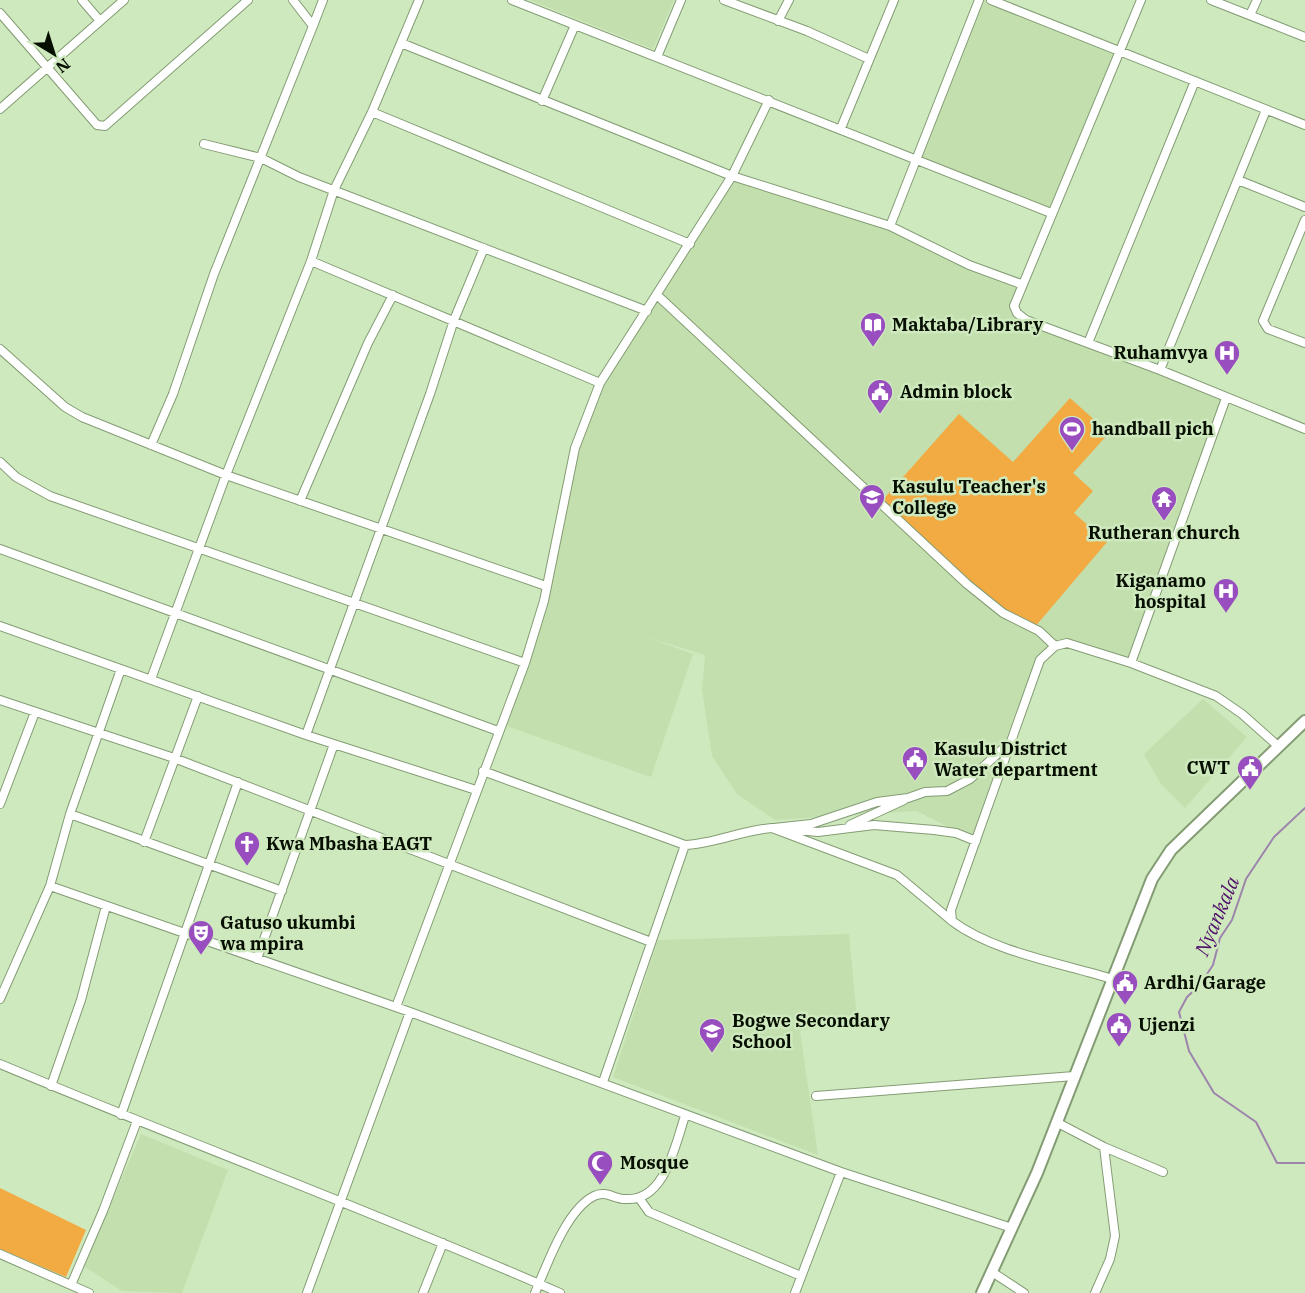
<svg xmlns="http://www.w3.org/2000/svg" width="1305" height="1293" viewBox="0 0 1305 1293" font-family="'IBM Plex Serif',serif">
<style>
.built{fill:#c2dfad}
.green{fill:#f2aa43}
.lines{fill:none;stroke-linecap:round;stroke-linejoin:round}
.stream{stroke:#9d84ab;stroke-width:2}
.minor-casing{stroke:#849c74;stroke-width:10}
.highway-casing{stroke:#849c74;stroke-width:14}
.minor{stroke:#fff;stroke-width:8}
.highway{stroke:#fff;stroke-width:10}
.labels{text-anchor:middle;stroke-width:5;stroke-linejoin:round;paint-order:stroke}
.poi-label{font-size:18px;font-weight:bold;fill:#070f02;stroke:#cfe9be;text-anchor:start}
.water-label{font-size:20px;font-style:italic;fill:#500f6b;stroke:#cfe9be}
</style>
<rect width="100%" height="100%" fill="#cfe9be"/>
<path class="built" d="M530 0H674L653 49Z
M980 0H989L1117 52 1050 212 919 159Z
M733 176 890 225 969 265 1022 284 1016 305 1026 320 1226 398 1132 663 1068 643 1056 646 1040 660 976 841 917 811 775 820 737 794 712 756 702 690 705 655 646 637 693 654 651 777 501 724 544 602 576 447 600 383Z
M1203 699 1247 737 1185 808 1161 784 1144 754Z
M849 934 857 1019 800 1031 818 1155 613 1077 658 940Z
M141 1134 228 1170 182 1293 122 1291 84 1266Z"/>
<path class="green" d="M1070 398 1109 433 1073 473 1093 491 1074 513 1107 542 1034 628 1006 615 880 503 959 414 1013 462Z
M0 1188 86 1230 66 1277 0 1249Z"/>
<g class="lines">
<path class="stream" d="M1305 808 1274 837 1246 879 1232 920 1220 938 1213 965 1199 986 1187 997 1179 1012 1189 1051 1214 1093 1256 1122 1277 1163H1305"/>
<g class="minor-casing">
<path id="minor" d="M82 0 100 21
M512 0 1051 213
M724 0 807 31 869 59
M991 0 1305 125
M1141 0 1014 306 1017 313 1026 320 1160 370 1305 429
M1211 0 1305 37
M0 13 97 125 105 126 248 0
M1250 15 1257 0
M778 21 789 0
M313 26 323 0
M401 43 732 176 890 226 969 265 1021 284
M657 57 681 0
M542 101 575 25
M0 109 124 0
M372 112 690 244
M841 128 894 0
M204 144 261 158 299 177 647 311
M1238 180 1305 207
M1305 220 1263 321 1268 329 1305 343
M890 226 979 0
M311 261 600 383
M657 295 967 584 1003 613 1039 631 1055 646
M1088 343 1195 81
M0 349 65 407 82 417 226 475 546 586
M1160 370 1266 110
M151 445 173 394 214 274 313 26 293 0
M0 462 16 477 50 496 525 663
M300 501 368 343 393 295
M0 549 498 731
M0 626 306 735 476 790
M1131 663 1226 398
M151 679 226 475 311 261 334 190 372 112 419 0
M0 700 174 758 651 942
M306 735 430 394 454 320 484 248
M483 771 685 845C715 844 742 830 772 828L897 875 952 921
M0 804 35 712
M70 814 282 891
M850 825 904 800
M774 828 811 824 877 802 908 798 925 792 947 791 970 779 1007 745
M788 829 818 832 874 825 934 830 956 833 976 841
M144 842 198 696
M50 886 410 1012 841 1172 1012 1228
M257 959 334 744
M1112 979C1061 963 993 952 952 921L951 910 1040 660 1055 646 1067 643 1131 663 1216 696 1242 714 1278 746
M0 999 50 886 70 814 121 669
M396 1007 525 663 544 601 575 448 600 383 732 176 769 100
M0 1064C186 1142 375 1212 560 1293
M603 1082 685 845
M51 1086 81 1000 106 906
M816 1096 1074 1076
M121 1115 238 782
M1056 1122 1104 1147 1163 1172
M639 1198 649 1212 801 1276
M0 1254 89 1293
M992 1272 1024 1293
M71 1285 103 1211 137 1121
M307 1293 410 1012
M423 1293 443 1243
M535 1293C547 1265 566 1210 594 1196 606 1190 614 1199 625 1199 665 1202 675 1145 685 1116
M795 1293 841 1172
M1095 1293 1110 1259 1115 1236 1104 1147"/>
</g>
<g class="highway-casing">
<path id="highway" d="M982 1293 1037 1173 1152 879 1171 850 1305 721"/>
</g>
<use href="#minor" class="minor"/>
<use href="#highway" class="highway"/>
</g>
<defs>
<g id="library-pin" transform="scale(1.35)"><path d="M0 17L-7.5 6A9.5 9.5 0 1 1 7.5 6Z" fill="#994ec0" stroke="#cfe9be"/><path d="M-6-4Q-3-5.5-.7-3.5V5Q-3 3-6 4ZM6-4Q3-5.5 .7-3.5V5Q3 3 6 4Z" fill="#fff"/></g>
<g id="hospital-pin" transform="scale(1.35)"><path d="M0 17L-7.5 6A9.5 9.5 0 1 1 7.5 6Z" fill="#994ec0" stroke="#cfe9be"/><path d="M-5-5h3v3.5h4V-5h3V5h-3V1.5h-4V5h-3Z" fill="#fff"/></g>
<g id="civic-pin" transform="scale(1.35)"><path d="M0 17L-7.5 6A9.5 9.5 0 1 1 7.5 6Z" fill="#994ec0" stroke="#cfe9be"/><path d="M-.6-6.5H3V-4.5H.6V-3L4-1V1h2V6H-6V1h2V-1L-.6-3ZM-1.2 2.5V6h2.4V2.5Z" fill="#fff"/></g>
<g id="stadium-pin" transform="scale(1.35)"><path d="M0 17L-7.5 6A9.5 9.5 0 1 1 7.5 6Z" fill="#994ec0" stroke="#cfe9be"/><path d="M0-5a6.5 5 0 1 0 0 10a6.5 5 0 1 0 0-10ZM-3.5-1.8h7v3.6h-7Z" fill="#fff"/></g>
<g id="university-pin" transform="scale(1.35)"><path d="M0 17L-7.5 6A9.5 9.5 0 1 1 7.5 6Z" fill="#994ec0" stroke="#cfe9be"/><path d="M0-5L7-2L0 1L-7-2ZM-4 1L0 2.5L4 1V4Q0 6-4 4Z" fill="#fff"/></g>
<g id="temple-pin" transform="scale(1.35)"><path d="M0 17L-7.5 6A9.5 9.5 0 1 1 7.5 6Z" fill="#994ec0" stroke="#cfe9be"/><path d="M0-6L5-2H3V0L6.5 2.5H4V6H1.5V3h-3V6H-4V2.5H-6.5L-3 0V-2H-5Z" fill="#fff"/></g>
<g id="church-pin" transform="scale(1.35)"><path d="M0 17L-7.5 6A9.5 9.5 0 1 1 7.5 6Z" fill="#994ec0" stroke="#cfe9be"/><path d="M-1.2-6h2.4v3.5h3.3v2.4h-3.3V6h-2.4V-.1h-3.3v-2.4h3.3Z" fill="#fff"/></g>
<g id="theatre-pin" transform="scale(1.35)"><path d="M0 17L-7.5 6A9.5 9.5 0 1 1 7.5 6Z" fill="#994ec0" stroke="#cfe9be"/><path d="M-5-5.5Q0-4 5-5.5V0Q5 5 0 6Q-5 5-5 0ZM-3.3-2.5H-1v1.5H-3.3ZM1-2.5H3.3v1.5H1ZM-2.8 1Q0 5.5 2.8 1Z" fill="#fff"/></g>
<g id="school-pin" transform="scale(1.35)"><path d="M0 17L-7.5 6A9.5 9.5 0 1 1 7.5 6Z" fill="#994ec0" stroke="#cfe9be"/><path d="M0-5L7-2L0 1L-7-2ZM-4 1L0 2.5L4 1V4Q0 6-4 4Z" fill="#fff"/></g>
<g id="mosque-pin" transform="scale(1.35)"><path d="M0 17L-7.5 6A9.5 9.5 0 1 1 7.5 6Z" fill="#994ec0" stroke="#cfe9be"/><path d="M3.5-4.9A6 6 0 1 0 3.5 4.9A5 5 0 1 1 3.5-4.9Z" fill="#fff"/></g>
</defs>
<g fill-rule="evenodd">
<use href="#library-pin" x="873" y="325"/>
<use href="#hospital-pin" x="1227" y="353"/>
<use href="#civic-pin" x="880" y="392"/>
<use href="#stadium-pin" x="1072" y="429"/>
<use href="#university-pin" x="872" y="497"/>
<use href="#temple-pin" x="1164" y="499"/>
<use href="#hospital-pin" x="1226" y="591"/>
<use href="#civic-pin" x="915" y="759"/>
<use href="#civic-pin" x="1250" y="768"/>
<use href="#church-pin" x="247" y="844"/>
<use href="#theatre-pin" x="201" y="933"/>
<use href="#civic-pin" x="1125" y="983"/>
<use href="#civic-pin" x="1119" y="1025"/>
<use href="#school-pin" x="712" y="1031"/>
<use href="#mosque-pin" x="600" y="1163"/>
</g>
<g class="labels">
<g class="poi-label">
<text x="892" y="331">Maktaba/Library</text>
<text x="1208" y="359" text-anchor="end">Ruhamvya</text>
<text x="900" y="398">Admin block</text>
<text x="1092" y="435">handball pich</text>
<text x="892" y="493">Kasulu Teacher's<tspan x="892" dy="21">College</tspan></text>
<text x="1164" y="539" text-anchor="middle">Rutheran church</text>
<text x="1206" y="587" text-anchor="end">Kiganamo<tspan x="1206" dy="21">hospital</tspan></text>
<text x="934" y="755">Kasulu District<tspan x="934" dy="21">Water department</tspan></text>
<text x="1230" y="774" text-anchor="end">CWT</text>
<text x="266" y="850">Kwa Mbasha EAGT</text>
<text x="220" y="929">Gatuso ukumbi<tspan x="220" dy="21">wa mpira</tspan></text>
<text x="1144" y="989">Ardhi/Garage</text>
<text x="732" y="1027">Bogwe Secondary<tspan x="732" dy="21">School</tspan></text>
<text x="1138" y="1031">Ujenzi</text>
<text x="620" y="1169">Mosque</text>
</g>
<g class="water-label">
<text transform="translate(1217 916) rotate(-67)" y="7">Nyankala</text>
</g>
</g>
<g transform="translate(54 54) rotate(142)" stroke="#cfe9be" stroke-width="4.5" paint-order="stroke">
<path d="M0-4.5L10 22L0 15L-10 22Z" fill="#070f02"/>
<text y="-9" font-size="16" font-weight="bold" text-anchor="middle" fill="#070f02">N</text>
</g>
</svg>
